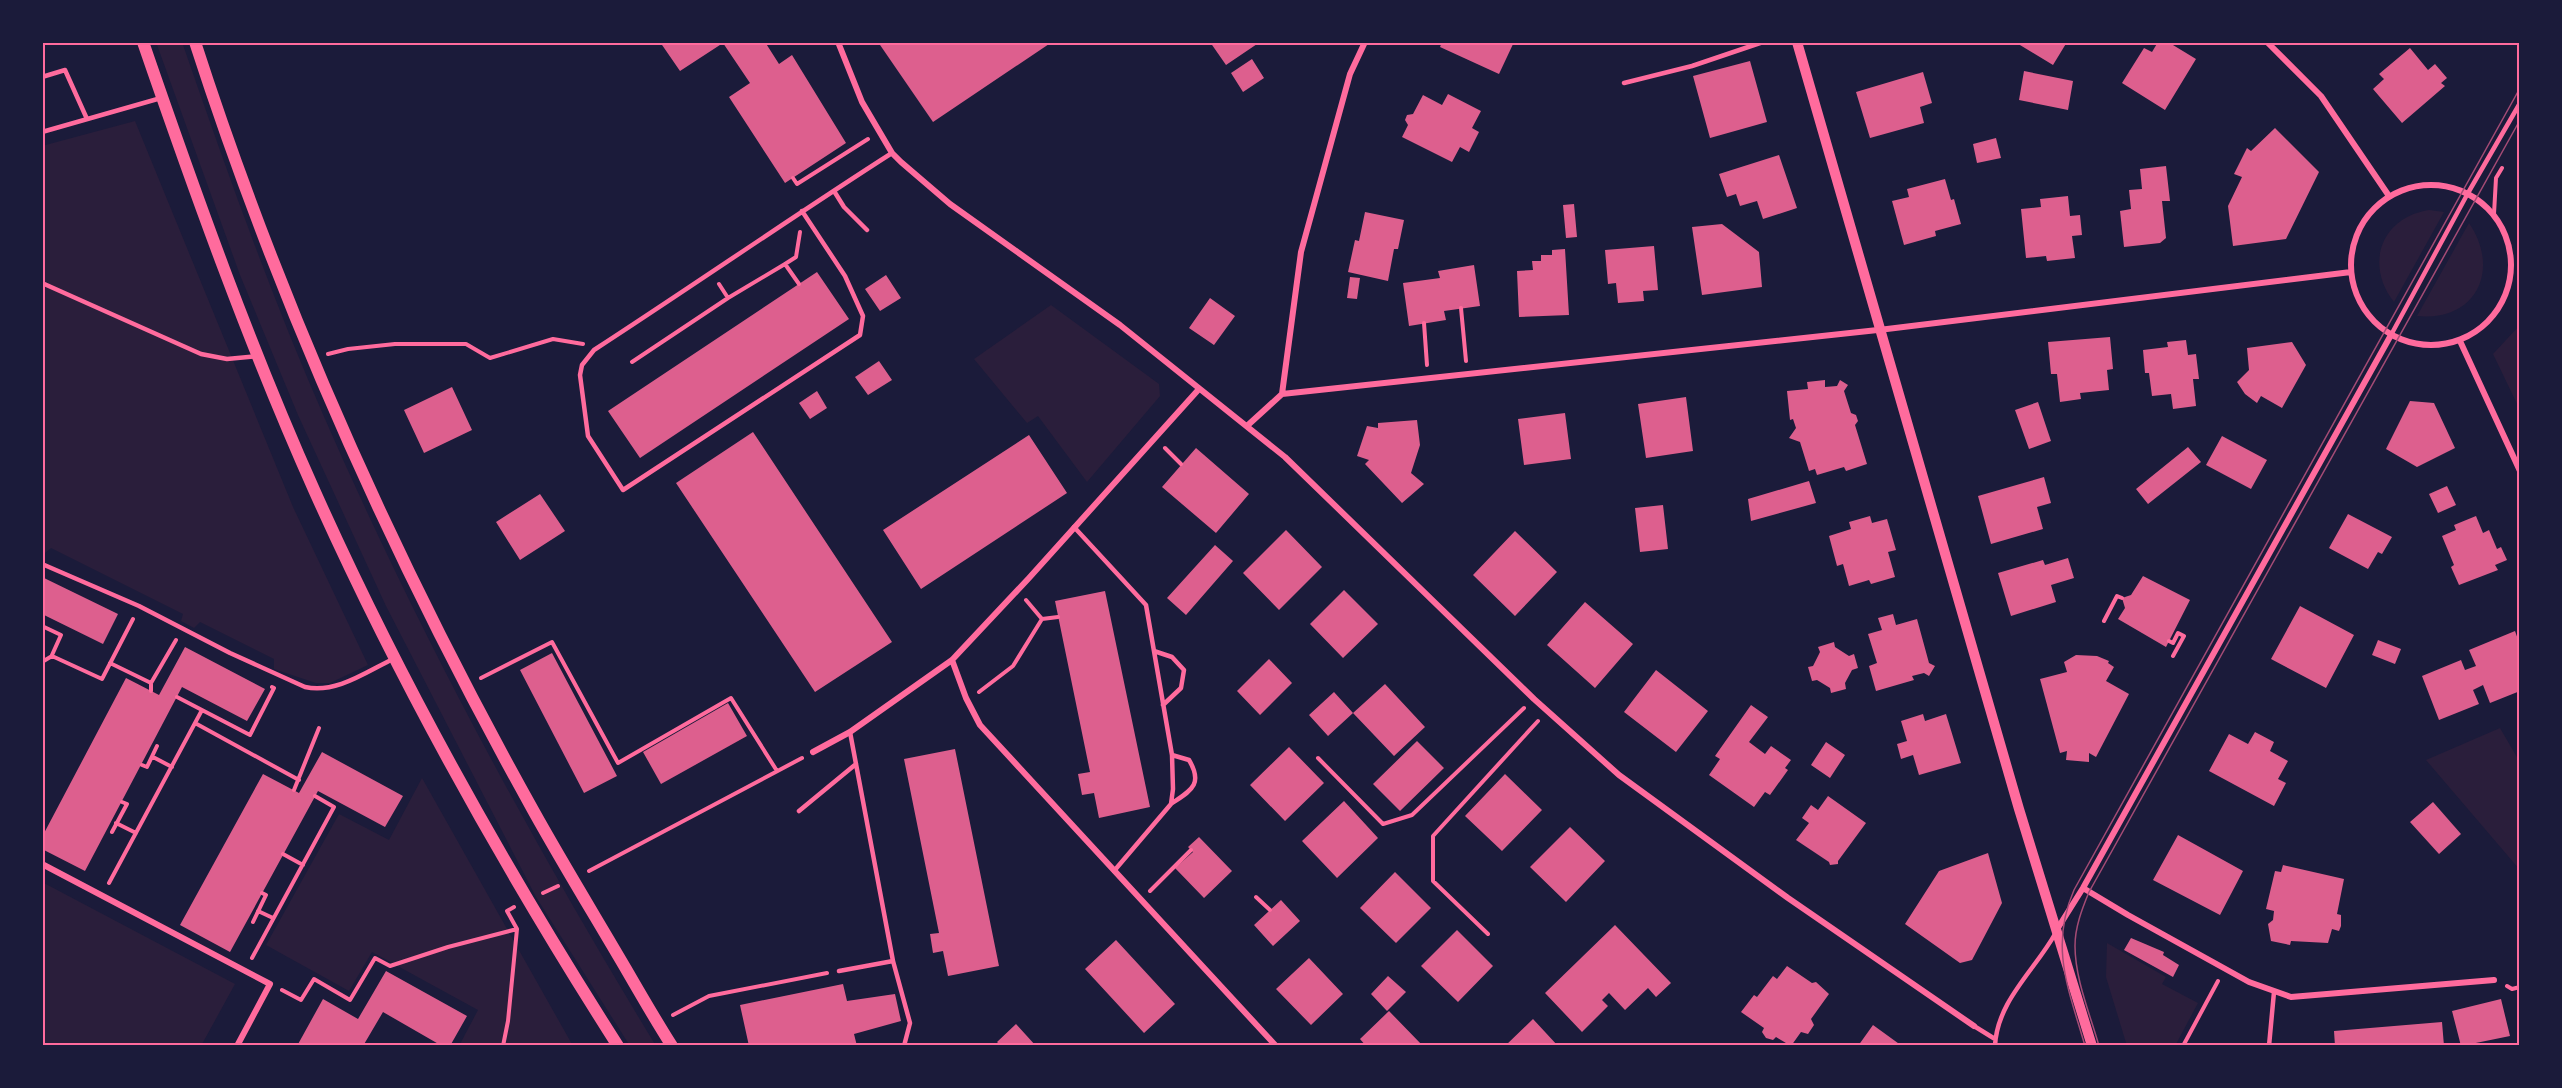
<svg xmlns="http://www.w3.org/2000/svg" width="2562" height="1088" viewBox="0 0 2562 1088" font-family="Commissioner,sans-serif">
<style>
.green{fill:#2a1e3b}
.building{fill:#dd5f8e}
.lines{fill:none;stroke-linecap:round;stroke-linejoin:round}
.path{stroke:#ff6b9d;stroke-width:4}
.service{stroke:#ff6b9d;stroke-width:4.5}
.minor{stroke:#ff6b9d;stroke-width:6}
.tertiary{stroke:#ff6b9d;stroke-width:10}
.secondary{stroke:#ff6b9d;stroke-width:12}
.tram{stroke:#a44b75;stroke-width:1.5}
.neatline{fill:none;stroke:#ff6b9d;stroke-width:2}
</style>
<rect width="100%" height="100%" fill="#1b1b3a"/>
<path class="green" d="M156 42H182C226 169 271 296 325 419 420 636 533 844 656 1046H630L536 897 386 606 298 415 240 275Z
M135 121 293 507 368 665 330 683H316L274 669V659L200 622 194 628 181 621 183 614 51 548 45 553 42 552V146Z
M2429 210 2444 212 2394 302C2365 265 2380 218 2429 210Z
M2469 223C2501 270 2476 322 2417 316Z
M1051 305 1159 384 1160 396 1087 482 1038 416 1027 423 974 359Z
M2520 325V410L2493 354Z
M2500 728 2518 759 2520 870 2426 760Z
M422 778 573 1046H459L478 1010 372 952 349 991 266 945 339 814 389 840Z
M42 882 235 984 201 1046H42Z
M2107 943 2166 977 2162 984 2198 1003 2175 1046H2127L2106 977Z"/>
<path class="building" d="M660 42H765L779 64 792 55 846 143 785 183 729 97 750 83 723 43 680 71Z
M878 42H1052L933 122Z
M1210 42H1260L1226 65Z
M1442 42H1514L1499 74 1440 47Z
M2015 42H2067L2053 65Z
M2158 42H2168L2196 59 2165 110 2122 83 2144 48 2152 52Z
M2410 48 2428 70 2435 64 2447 78 2441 83 2445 86 2402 123 2373 89 2384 79 2379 74Z
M1252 59 1264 78 1243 92 1231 73Z
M1750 61 1767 122 1710 138 1693 76Z
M2024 71 2073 81 2068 110 2019 100Z
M1923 72 1932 103 1920 107 1924 123 1870 138 1856 92Z
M1448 94 1481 111 1472 128 1479 132 1469 152 1460 147 1452 162 1402 137 1408 125 1405 120 1407 115 1413 114 1423 95 1442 105Z
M2275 128 2319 172 2286 239 2233 246 2228 206 2242 177 2234 174 2247 148 2251 151Z
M1996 138 2001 158 1977 163 1973 144Z
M1779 155 1797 208 1763 219 1757 201 1740 206 1736 194 1727 197 1719 174Z
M2166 166 2170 201H2162L2166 238 2160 243 2124 247 2120 211 2131 209 2129 190 2142 189 2140 169Z
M1945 179 1951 200 1954 199 1961 224 1935 231 1936 236 1904 245 1892 201 1909 197 1907 189Z
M2068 196 2070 216 2080 215 2082 235 2072 236 2075 258 2047 261 2046 256 2026 258 2021 209 2041 207 2040 199Z
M1574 204 1577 237 1566 238 1563 205Z
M1365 212 1404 220 1398 249H1394L1388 281 1348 272 1355 240 1359 241Z
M1722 224 1759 252 1762 287 1702 295 1692 227Z
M1654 246 1658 290 1643 291 1644 301 1618 303 1616 283 1608 284 1605 250Z
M1565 249 1569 315 1519 317 1517 271 1533 270 1532 261H1541V255H1552V250Z
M1474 265 1480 306 1444 311 1446 320 1409 326 1403 283 1440 278 1438 271Z
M817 272 849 319 640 458 608 411Z
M886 275 901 298 880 311 865 289Z
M1350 277 1360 278 1357 299 1347 298Z
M1210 298 1235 316 1214 345 1189 328Z
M2110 337 2113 369 2107 370 2109 390 2080 393 2081 399 2060 402 2057 374H2051L2048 342Z
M2186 340 2188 355 2196 354 2199 379H2193L2196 406 2173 409 2171 394 2152 396 2149 373H2145L2143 350 2168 347 2167 342Z
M2292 342 2306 365 2282 408 2261 396 2257 403 2245 394 2237 382 2249 370 2247 348Z
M879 361 892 380 868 395 855 377Z
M1825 380V387L1837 386 1840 380 1848 385 1844 391 1851 413 1856 415 1858 421 1855 425 1867 464 1846 471 1844 467 1817 475 1815 469 1809 471 1800 442 1789 438 1796 428 1793 419 1790 420 1787 391 1808 389 1807 382Z
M452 387 472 430 424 453 404 410Z
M817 391 827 408 810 419 799 403Z
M1686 397 1693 451 1646 458 1638 404Z
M2410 401 2434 403 2455 448 2417 467 2386 449Z
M2038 402 2051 441 2029 449 2015 410Z
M1565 413 1571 459 1524 465 1518 419Z
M1417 420 1420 445 1411 473 1424 484 1402 503 1365 464 1369 460 1357 456 1367 426 1378 428V423Z
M753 432 892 642 815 692 676 483Z
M1029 435 1067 493 921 589 883 530Z
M2222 436 2267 460 2251 489 2206 465Z
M2188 447 2201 462 2148 504 2136 489Z
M1196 448 1249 494 1216 533 1162 487Z
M2044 477 2051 503 2037 507 2043 529 1991 544 1978 496Z
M1809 481 1816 503 1751 521 1748 499Z
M2447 486 2456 505 2438 513 2429 494Z
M540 494 565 531 520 560 496 522Z
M1663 505 1668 549 1640 552 1635 508Z
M2348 514 2392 537 2382 554 2378 552 2368 569 2329 548Z
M1870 516 1872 523 1887 519 1896 550 1888 552 1895 577 1871 584 1869 580 1849 586 1843 564 1837 566 1829 536 1851 529 1849 522Z
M2476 516 2483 533 2489 530 2497 549 2501 547 2507 560 2495 565 2498 570 2459 585 2451 567 2454 565 2442 536 2456 530 2454 525Z
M1286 530 1322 567 1279 610 1243 573Z
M1515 531 1557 572 1515 616 1473 575Z
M1215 545 1233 561 1186 615 1167 598Z
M2068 558 2074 578 2051 585 2056 602 2011 616 1998 573 2043 560 2045 565Z
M2143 576 2190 600 2166 647 2118 619 2125 608 2122 598 2131 595Z
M42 577 118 614 103 644 42 614Z
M1344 590 1378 624 1343 658 1310 624Z
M1105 591 1150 807 1099 818 1094 793 1082 795 1078 774 1090 772 1055 601Z
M1585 602 1633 644 1595 688 1547 645Z
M2300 606 2354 635 2326 688 2271 659Z
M1893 614 1896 625 1917 619 1929 663 1935 666 1929 676 1924 673 1912 676 1914 680 1876 691 1869 666 1877 663 1868 634 1882 630 1878 618Z
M2515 631 2520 645V691L2490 703 2483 685 2473 690 2479 704 2439 720 2422 676 2461 660 2465 670 2476 666 2469 650Z
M2378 640 2401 649 2395 664 2372 655Z
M1834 642 1835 647 1849 656 1854 654 1858 668 1852 670 1845 683 1846 689 1831 693 1830 688 1817 680 1812 681 1808 667 1813 666 1820 652 1818 647Z
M185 647 265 689 247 721 182 687 85 871 42 849V837L126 678 159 695Z
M552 653 617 776 584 793 520 670Z
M2076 655 2097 656 2109 661 2108 663 2114 667 2106 681 2129 694 2096 757 2089 753V762L2066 760 2067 751 2060 753 2040 679 2067 672 2064 662Z
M1269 659 1292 683 1260 715 1237 691Z
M1656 670 1708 711 1676 752 1624 712Z
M1385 684 1425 727 1394 756 1353 713Z
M1334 692 1353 713 1328 736 1309 715Z
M728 703 747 736 661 784 643 752Z
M1751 705 1768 717 1749 742 1765 754 1771 746 1791 760 1785 768 1788 770 1770 795 1765 792 1754 807 1709 775 1720 759 1715 756Z
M1923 714 1925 721 1946 714 1961 763 1919 775 1913 755 1901 759 1897 744 1907 741 1901 721Z
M2255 732 2274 742 2270 751 2288 761 2278 779 2286 783 2274 806 2209 771 2229 734 2248 744Z
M1417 741 1444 768 1400 811 1373 784Z
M1826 742 1845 755 1830 778 1811 765Z
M1289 747 1324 783 1285 821 1250 785Z
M955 749 999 966 948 976 943 951 933 953 930 934 939 933 904 759Z
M322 752 403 796 385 827 318 791 230 952 180 925 263 774 299 793Z
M1505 774 1542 810 1502 851 1465 816Z
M1828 796 1866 823 1838 861V864L1830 865 1829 862 1796 840 1809 823 1802 818 1811 805 1818 810Z
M1344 801 1378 838 1337 878 1302 841Z
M2433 802 2461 834 2439 854 2410 822Z
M1570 827 1605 861 1566 902 1530 867Z
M2178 835 2243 871 2220 915 2153 880Z
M1199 837 1232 871 1204 898 1175 868 1193 852 1188 847Z
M1988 853 2002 903 1972 960 1960 963 1905 924 1939 871Z
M2283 865 2344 879 2337 914 2341 915V926L2339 931 2332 929 2328 943 2291 941 2290 945 2271 941 2268 924 2273 920 2274 911 2266 909 2275 871 2281 872Z
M1395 872 1431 908 1396 943 1360 908Z
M1281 900 1300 921 1273 946 1254 925Z
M1615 925 1671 983 1656 997 1648 988 1625 1010 1609 993 1602 1000 1608 1006 1582 1032 1545 993Z
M1457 930 1493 966 1458 1002 1421 966Z
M2131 938 2164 952 2163 955 2179 965 2173 977 2124 950Z
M1116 940 1175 1004 1144 1033 1085 969Z
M1309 958 1343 994 1311 1025 1276 989Z
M1787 966 1812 983 1816 982 1829 994 1811 1019 1814 1025 1808 1034 1801 1032 1791 1046 1776 1037 1773 1040 1766 1038 1762 1032 1764 1028 1741 1012 1754 995 1757 997 1773 976 1777 979Z
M386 971 467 1016 450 1046H442L383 1012 363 1046H297L323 999 358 1019Z
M1388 976 1406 992 1387 1011 1371 994Z
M843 984 847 1001 895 994 901 1021 854 1034 857 1046H749L740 1005Z
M2501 999 2510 1036 2461 1046 2452 1011Z
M1389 1011 1422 1045 1421 1046H1366L1360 1039Z
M1533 1019 1558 1046H1505Z
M2442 1022 2444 1046H2335L2334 1031Z
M1016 1024 1036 1046H1001L997 1042Z
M1873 1025 1902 1046H1858Z"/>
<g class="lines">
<path class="path" d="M793 178 797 184 868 139
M2494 214 2496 178 2502 168
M799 284 785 264 796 257 800 232
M728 298 785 264
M1461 308 1466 361
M1424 323 1427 365
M328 354 348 349 395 344H466L490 358 553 339 583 344
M632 362 728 298 719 284
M1165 448 1181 464
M1026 600 1042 619 1058 617
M2104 621 2117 596 2122 598
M42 626 61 635 52 655
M2169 641 2173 643 2178 633 2184 636 2173 656
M42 662 52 656 102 679 133 619
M110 663 151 683
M481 678 552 642 618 763 731 698 777 771
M151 691V683L176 640
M979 692 1013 666 1042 619
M177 697 250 735 274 688 272 687
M195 723 202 710
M153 757 172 767
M1318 758 1383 824 1412 815 1524 708
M142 765 147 767 157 746
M294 790 319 728
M116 823 136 833
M112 832 127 804 122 802
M283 854 303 865
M589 871 802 758
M109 883 195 723 299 780
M1150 891 1191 850
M543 893 558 886
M1256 897 1270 910
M258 911 273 918
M253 922 266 895 262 893
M1488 934 1433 881V836L1538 721
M252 958 334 807 315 796
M2507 986 2512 989 2520 987
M282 990 301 1000 314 979 350 1000 375 958 390 966 448 947 517 929 507 911 514 907
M673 1015 709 996 827 973
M503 1046 508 1021 517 929
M1364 1046 1365 1045
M2183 1046 2218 981"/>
<path class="service" d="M42 77 65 70 87 119
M1624 83 1692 66 1763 42
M42 132 161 98
M834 191 844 207 867 230
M802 211 845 276 863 316 860 335 623 490 588 436 580 375 582 365 594 350C694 285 792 217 892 153
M42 283 201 354 227 359 258 356
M2391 335 2468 193 2520 103
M1074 527 1146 605 1172 755 1173 789 1171 804 1114 871
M42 564 139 606 230 653 305 687C336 694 366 672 393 659
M1154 651 1172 657 1184 670 1181 688 1163 705
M850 732 893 961 910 1023 904 1046
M1171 804C1190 791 1204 785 1189 760L1172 755
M799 811 856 764
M839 971 893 961
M1974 1026 1995 1039
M1995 1046C1997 1001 2035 970 2055 934
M2269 1046 2274 992"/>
<path class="minor" d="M838 42 862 102 892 153 901 162 950 204 1120 325 1285 457 1534 699 1619 775 1788 898 1974 1026
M2267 42 2321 96 2389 196
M2351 265a80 80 0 1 1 160 0a80 80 0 1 1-160 0Z
M2460 341 2520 471
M1282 394 1301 252 1350 74 1365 42
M1248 425 1282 394 1887 329 2351 272
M952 660 966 698 980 725 1276 1046
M813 752 850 732 952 660 1029 578 1199 389
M42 864 270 984 237 1046
M2083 888 2128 915 2249 982 2291 997 2494 980
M2056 931 2083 888 2391 335"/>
<path class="tertiary" d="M1797 42 2019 809 2092 1046"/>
<path class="secondary" d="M143 42C195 193 250 347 315 492 401 684 505 869 618 1046
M195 42C281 308 397 566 533 810 563 864 595 916 626 969 641 995 656 1021 672 1046"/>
<path class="tram" d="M2085 1046C2069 990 2049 947 2074 890L2520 88
M2099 1046C2090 1014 2075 979 2075 946 2075 927 2082 909 2089 892L2520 120"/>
</g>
<rect width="2562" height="1088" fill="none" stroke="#1b1b3a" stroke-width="87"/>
<rect x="44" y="44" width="2474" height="1000" class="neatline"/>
</svg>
